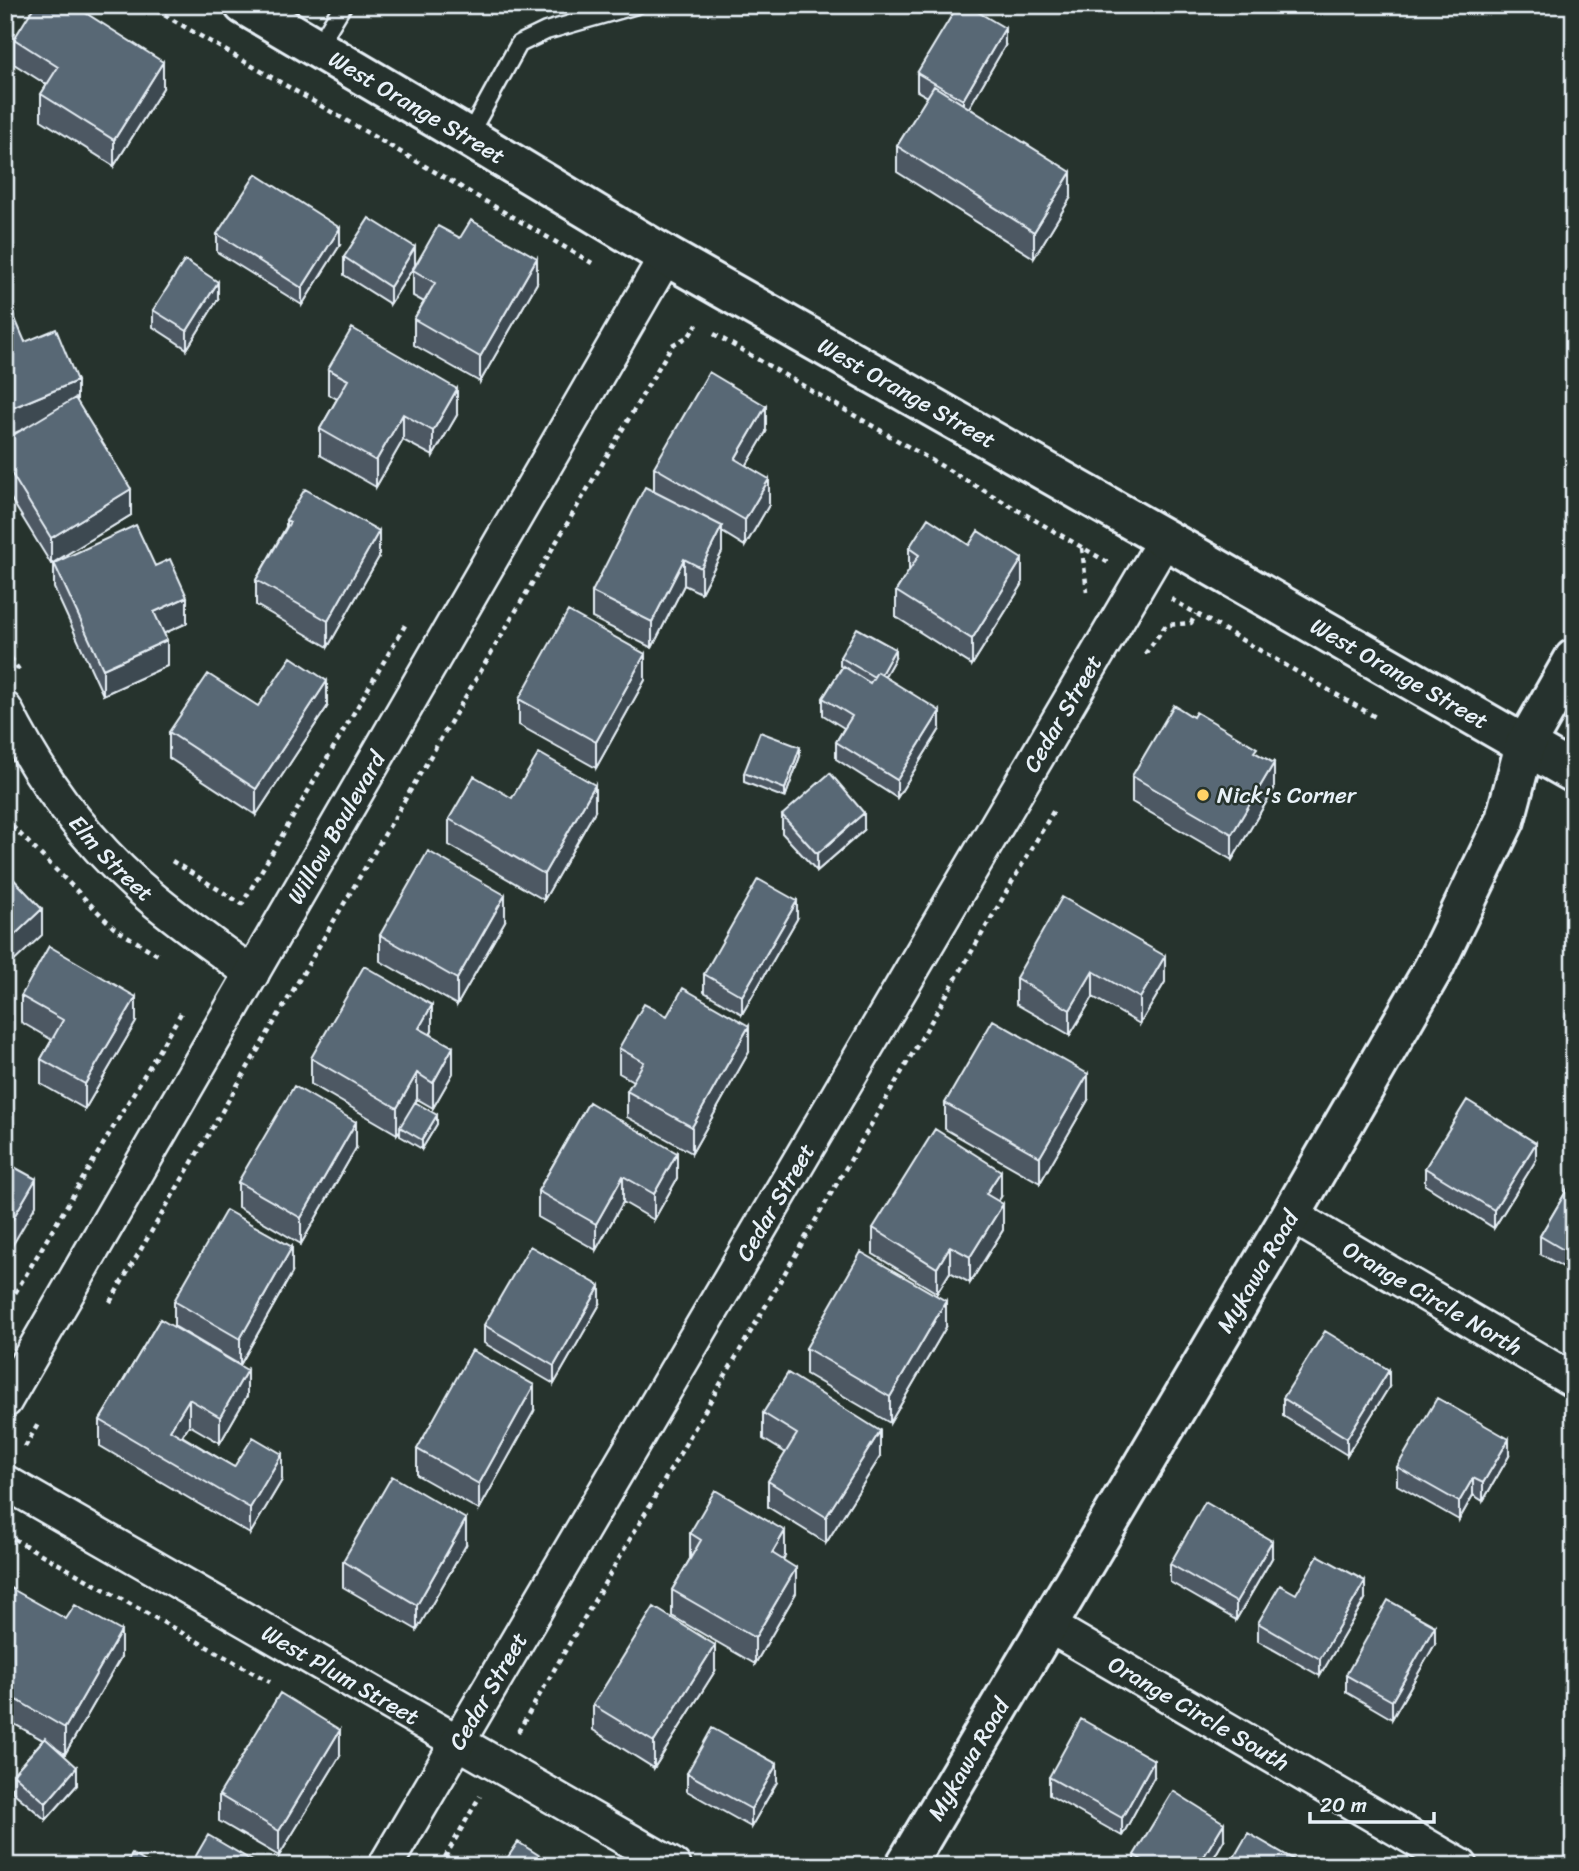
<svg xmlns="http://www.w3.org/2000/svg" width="1579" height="1871" viewBox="0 0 1579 1871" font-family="Sriracha,sans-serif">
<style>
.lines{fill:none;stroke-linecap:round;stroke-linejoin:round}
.service-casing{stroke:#e8f1f8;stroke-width:21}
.minor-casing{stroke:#e8f1f8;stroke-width:38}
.tertiary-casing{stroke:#e8f1f8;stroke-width:44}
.secondary-casing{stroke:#e8f1f8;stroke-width:44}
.path{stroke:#e8f1f8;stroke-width:4.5;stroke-dasharray:5 5;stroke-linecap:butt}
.service{stroke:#26332d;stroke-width:16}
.minor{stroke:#26332d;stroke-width:33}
.tertiary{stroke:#26332d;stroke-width:38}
.secondary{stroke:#26332d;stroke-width:38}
.wall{fill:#4d5964;stroke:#e8f1f8;stroke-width:2}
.shaded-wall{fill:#3e4851;stroke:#e8f1f8;stroke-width:2}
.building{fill:#596774;stroke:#e8f1f8;stroke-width:2}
.poi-dot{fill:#ffd166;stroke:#26332d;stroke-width:2.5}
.labels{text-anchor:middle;stroke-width:5;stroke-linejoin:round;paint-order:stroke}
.street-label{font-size:23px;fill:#e8f1f8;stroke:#26332d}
.poi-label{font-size:23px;fill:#e8f1f8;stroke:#26332d;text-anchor:start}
</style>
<rect width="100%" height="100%" fill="#26332d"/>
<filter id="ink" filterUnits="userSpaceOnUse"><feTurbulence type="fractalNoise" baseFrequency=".0143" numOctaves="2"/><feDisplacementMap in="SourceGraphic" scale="14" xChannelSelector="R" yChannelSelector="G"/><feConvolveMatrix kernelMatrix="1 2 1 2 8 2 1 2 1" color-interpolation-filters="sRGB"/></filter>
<g filter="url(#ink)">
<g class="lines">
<g class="service-casing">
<path id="service" d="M317 48 343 5
M468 137 519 44 546 31 637 5"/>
</g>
<g class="minor-casing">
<g id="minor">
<path id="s1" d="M5 709C41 781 91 848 153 899 184 925 219 949 252 974"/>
<path id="s2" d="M1291 1215 1574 1381"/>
<path id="s3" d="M5 1401 666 256"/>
<path id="s4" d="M5 1482 674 1866"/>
<path id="s5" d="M1046 1624 1461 1866"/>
<path id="s6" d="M385 1866 1165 539"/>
</g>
</g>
<g class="tertiary-casing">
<g id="tertiary">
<path id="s7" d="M244 5 468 137 666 256 1165 539 1574 773"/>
</g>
</g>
<g class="secondary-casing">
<g id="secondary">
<path id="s8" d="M905 1866 1291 1215 1433 969 1505 820 1525 745 1574 659"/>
</g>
</g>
<path class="path" d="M147 5 592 263
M714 334 1109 563
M1082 548 1087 592
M1171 599 1377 718
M5 649 21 673
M1145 654 1166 625 1191 623 1196 614
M5 819 114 928 158 955
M172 861 242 904 407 622
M110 1302 672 345 689 336 697 324
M5 1310 181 1013
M25 1447 38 1424
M5 1534 270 1682
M518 1732 1054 810
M440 1866 480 1796"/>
<use href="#service" class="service"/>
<use href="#minor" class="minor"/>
<use href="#tertiary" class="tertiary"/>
<use href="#secondary" class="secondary"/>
</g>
<path class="wall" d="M14 39 163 88 114 166 41 120V94L47 85 14 64Z
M1005 46 969 107 1071 197 1034 258 897 172V146L928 97 917 91V73Z
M217 234 340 245 302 305 217 252Z
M344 257 415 265 390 304 344 275Z
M413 270 537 283 480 382 414 345V319L424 302 413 296Z
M218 299 187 349 153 327V310Z
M25 342 77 402 131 515 51 564 5 489V440L25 428 5 437Z
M328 369 457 415 433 456 403 440 376 487 320 455V429L337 399 328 394Z
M766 432 746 466 769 505 745 546 722 532V552L701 593 684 585 652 648 592 618V592L654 492V467Z
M286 520 379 557 328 647 256 605V580L286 527Z
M909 548 1022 585 972 665 896 617V591L909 571Z
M54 563 155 566 187 623 164 633 167 666 103 695 54 588Z
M840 657 895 658 884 677 940 729 897 798 836 759V742L844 728 823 715V698L842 667 840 666Z
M645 680 596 768 519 725V699Z
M258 706 327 707 256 815 169 758V732Z
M800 756 785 798 744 782V773Z
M1132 776 1274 789 1232 860 1132 802Z
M512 798 595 811 544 900 449 845V819Z
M782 815 864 830 817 871 782 833Z
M797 919 742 1014 704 992V974Z
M505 921 457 1005 380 961V935Z
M1165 956V982L1140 1024 1093 997 1070 1035 1016 1004V978Z
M21 996 136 1022 85 1109 41 1084V1059L52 1040 21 1022Z
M1574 1002V1035L1567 1031V1013Z
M667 1016 749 1052 692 1153 627 1117V1091L633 1081 619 1073V1048Z
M432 1031 431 1034 453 1073 433 1108 417 1099 415 1103 437 1124 422 1149 400 1136V1130L397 1134 311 1084V1058Z
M1088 1100 1040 1183 945 1129V1103Z
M589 1102 677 1179 654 1220 623 1202 596 1250 538 1217V1191Z
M356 1148 301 1244 238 1207V1182Z
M1536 1160 1494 1228 1425 1185V1168Z
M1574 1178V1273L1540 1254V1236Z
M1001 1197 998 1201 1003 1230 970 1283 950 1272 937 1293 873 1254V1228Z
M292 1273 240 1365 174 1326V1301Z
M600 1304 554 1384 484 1343V1325Z
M160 1319 247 1396 220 1443 189 1425 182 1436 234 1467 282 1480 250 1534 100 1446V1420Z
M946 1327 890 1423 806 1374V1348Z
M1389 1387 1347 1455 1283 1416V1398Z
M534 1411 479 1510 417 1475V1449Z
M763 1413 880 1457 826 1543 768 1507V1481L786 1453 763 1439Z
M1509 1456 1483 1501 1473 1495 1459 1520 1397 1485V1467Z
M690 1533 785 1556 783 1560 796 1593 755 1664 672 1616V1590L690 1559Z
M466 1545 417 1630 343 1587V1561Z
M1272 1558 1236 1620 1170 1582V1564Z
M5 1585 121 1657 65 1754 57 1749 77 1785 46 1820 13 1792V1774L43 1740 5 1719Z
M1296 1594 1365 1599 1320 1676 1258 1641V1623Z
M1435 1644 1392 1719 1346 1692V1675Z
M715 1671 654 1768 593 1730V1705Z
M340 1756 279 1856 219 1821V1795Z
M687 1773 777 1782 751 1827 687 1791Z
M1049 1777H1154L1122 1836 1049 1795Z
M1224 1840 1209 1866H1134V1855Z"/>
<path class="shaded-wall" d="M1005 28V46L963 118V100Z
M163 62V88L114 166V140Z
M1071 172V197L1034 258V232Z
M340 228V245L302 305V288Z
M415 247V265L390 304V287Z
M537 258V283L480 382V357Z
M218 282V299L187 349V331Z
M77 381V407L5 437V411Z
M457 389V415L433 456V431Z
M766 406V432L735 485V459Z
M403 414V440L376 487V461Z
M769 479V505L745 546V520Z
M131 489V515L51 564V538Z
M722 526V552L701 593V568Z
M379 531V557L328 647V621Z
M684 559V585L652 648V622Z
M1022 559V585L972 665V639Z
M187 597V623L154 638V612Z
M167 640V666L103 695V669Z
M895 649V658L878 688V679Z
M645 654V680L596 768V742Z
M327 681V707L256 815V789Z
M940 711V729L897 798V780Z
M800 747V756L785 798V789Z
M1274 763V789L1232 860V834Z
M595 785V811L544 900V874Z
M864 813V830L817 871V854Z
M505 895V921L457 1005V979Z
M797 901V919L742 1014V996Z
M42 909V935L5 970V944Z
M1165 956V982L1140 1024V998Z
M1093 971V997L1070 1035V1010Z
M136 997V1022L85 1109V1084Z
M432 1005V1031L419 1054V1028Z
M749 1026V1052L692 1153V1127Z
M453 1047V1073L433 1108V1083Z
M417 1073V1099L401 1128 400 1127V1130L397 1134V1108Z
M1088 1074V1100L1040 1183V1157Z
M437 1115V1124L422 1149V1140Z
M356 1122V1148L301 1244V1218Z
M1536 1143V1160L1494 1228V1210Z
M677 1153V1179L654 1220V1194Z
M1001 1171V1197L986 1220V1194Z
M623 1176V1202L596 1250V1224Z
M36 1179V1205L5 1258V1232Z
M1003 1204V1230L970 1283V1257Z
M950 1246V1272L937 1293V1268Z
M292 1247V1273L240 1365V1339Z
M600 1286V1304L554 1384V1366Z
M946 1301V1327L890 1423V1397Z
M247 1370V1396L220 1443V1417Z
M1389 1370V1387L1347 1455V1438Z
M534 1385V1411L479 1510V1484Z
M189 1399V1425L170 1455V1430Z
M880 1431V1457L826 1543V1517Z
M1509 1439V1456L1483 1501V1483Z
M282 1454V1480L250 1534V1508Z
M1473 1478V1495L1459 1520V1502Z
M466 1519V1545L417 1630V1605Z
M785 1531V1556L772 1579V1553Z
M1272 1541V1558L1236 1620V1602Z
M796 1568V1593L755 1664V1638Z
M1365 1581V1599L1320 1676V1659Z
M1435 1626V1644L1392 1719V1701Z
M121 1631V1657L65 1754V1728Z
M715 1645V1671L654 1768V1742Z
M340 1730V1756L279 1856V1831Z
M1154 1760V1777L1122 1836V1818Z
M777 1764V1782L751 1827V1809Z
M77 1767V1785L46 1820V1803Z
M1224 1823V1840L1209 1866H1198Z"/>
<path class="building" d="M35 5H73L163 62 114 140 41 94 58 67 14 39Z
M958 5H966L1005 28 963 100 917 73Z
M934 86 1071 172 1034 232 897 146Z
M256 174 340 228 302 288 217 234Z
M369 218 415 247 390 287 344 257Z
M471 220 537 258 480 357 414 319 435 283 413 270 438 226 460 238Z
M185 260 218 282 187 331 153 310Z
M5 295 25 342 56 329 77 381 5 411Z
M352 328 457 389 433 431 403 414 376 461 320 429 348 380 328 369Z
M709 372 766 406 735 459 769 479 745 520 654 467Z
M75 398 131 489 51 538 5 463V440Z
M645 487 722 526 701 568 684 559 652 622 592 592Z
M305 489 379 531 328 621 256 580 290 522 286 520Z
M928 518 969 545 978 531 1022 559 972 639 896 591 919 555 909 548Z
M136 525 155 566 170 559 187 597 154 612 167 640 103 669 54 563Z
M568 611 645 654 596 742 519 699Z
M857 628 895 649 881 674 877 672 874 677 840 657Z
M291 657 327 681 256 789 169 732 208 674 258 706Z
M843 666 870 683 877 672 940 711 897 780 836 742 852 716 823 698Z
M1174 705 1193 717 1196 712 1257 748 1254 752 1274 763 1232 834 1132 776Z
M760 732 800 747 785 789 744 773Z
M539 753 595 785 544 874 449 819 474 776 512 798Z
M830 773 864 813 817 854 782 815Z
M428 851 505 895 457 979 380 935Z
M5 870 42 909 5 944Z
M758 879 797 901 742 996 704 974Z
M1062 897 1165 956 1140 998 1093 971 1070 1010 1016 978Z
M49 946 136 997 85 1084 41 1059 63 1020 21 996Z
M364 966 432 1005 419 1028 453 1047 433 1083 417 1073 397 1108 311 1058Z
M683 988 749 1026 692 1127 627 1091 644 1062 619 1048 644 1004 667 1016Z
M1574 1002V1017L1567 1013Z
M993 1020 1088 1074 1040 1157 945 1103Z
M294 1086 356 1122 301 1218 238 1182Z
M1467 1100 1536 1143 1494 1210 1425 1168Z
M415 1102 437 1115 422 1140 400 1127Z
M589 1102 677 1153 654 1194 623 1176 596 1224 538 1191Z
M935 1129 1001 1171 986 1194 1003 1204 970 1257 950 1246 937 1268 873 1228Z
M5 1162 36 1179 5 1232Z
M1574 1178V1256L1540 1236Z
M226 1210 292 1247 240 1339 174 1301Z
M530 1246 600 1286 554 1366 484 1325Z
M861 1252 946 1301 890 1397 806 1348Z
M160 1319 247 1370 220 1417 189 1399 170 1430 234 1467 253 1437 282 1454 250 1508 100 1420Z
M1325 1331 1389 1370 1347 1438 1283 1398Z
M472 1350 534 1385 479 1484 417 1449Z
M788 1373 880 1431 826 1517 768 1481 797 1434 763 1413Z
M1437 1398 1509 1439 1483 1483 1473 1478 1459 1502 1397 1467Z
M392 1476 466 1519 417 1605 343 1561Z
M715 1490 785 1531 772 1553 796 1568 755 1638 672 1590 701 1540 690 1533Z
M1205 1502 1272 1541 1236 1602 1170 1564Z
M1318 1555 1365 1581 1320 1659 1258 1623 1280 1585 1296 1594Z
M5 1585 66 1619 75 1605 121 1631 65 1728 5 1693Z
M1388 1600 1435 1626 1392 1701 1346 1675Z
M654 1607 715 1645 654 1742 593 1705Z
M280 1693 340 1730 279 1831 219 1795Z
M1081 1719 1154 1760 1122 1818 1049 1777Z
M712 1728 777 1764 751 1809 687 1773Z
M45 1738 77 1767 46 1803 13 1774Z
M1173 1791 1224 1823 1198 1866H1152L1134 1855Z
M1248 1833 1305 1866H1229Z
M208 1835 261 1866H190Z
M518 1842 556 1866H502Z
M132 1854 153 1866H125Z"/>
</g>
<circle class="poi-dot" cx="1203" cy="795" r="7"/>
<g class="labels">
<g class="street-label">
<text dy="8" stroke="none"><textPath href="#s7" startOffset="201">West Orange Street</textPath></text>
<text dy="8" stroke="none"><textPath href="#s7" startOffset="768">West Orange Street</textPath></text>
<text dy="8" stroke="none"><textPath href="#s7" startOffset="1335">West Orange Street</textPath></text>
<text dy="8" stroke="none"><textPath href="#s6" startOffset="1337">Cedar Street</textPath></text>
<text dy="8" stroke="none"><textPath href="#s3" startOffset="662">Willow Boulevard</textPath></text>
<text dy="8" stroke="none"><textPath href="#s1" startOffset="184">Elm Street</textPath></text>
<text dy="8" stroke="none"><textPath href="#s6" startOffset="770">Cedar Street</textPath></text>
<text dy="8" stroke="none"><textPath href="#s8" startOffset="691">Mykawa Road</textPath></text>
<text dy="8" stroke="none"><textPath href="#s2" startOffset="164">Orange Circle North</textPath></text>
<text dy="8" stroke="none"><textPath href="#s4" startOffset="387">West Plum Street</textPath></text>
<text dy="8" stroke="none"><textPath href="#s6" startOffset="203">Cedar Street</textPath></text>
<text dy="8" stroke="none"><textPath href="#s5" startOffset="177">Orange Circle South</textPath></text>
<text dy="8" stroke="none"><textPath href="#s8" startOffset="124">Mykawa Road</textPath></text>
</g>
<g class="poi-label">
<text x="1217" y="803">Nick's Corner</text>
</g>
</g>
<rect width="1579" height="1871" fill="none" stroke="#26332d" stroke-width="28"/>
<rect x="14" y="14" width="1551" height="1843" fill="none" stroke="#e8f1f8" stroke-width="2.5" filter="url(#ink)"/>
<path d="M1310 1812v10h124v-10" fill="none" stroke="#e8f1f8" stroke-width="3.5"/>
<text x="1320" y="1812" font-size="21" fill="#e8f1f8" stroke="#26332d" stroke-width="5" paint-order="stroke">20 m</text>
</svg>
